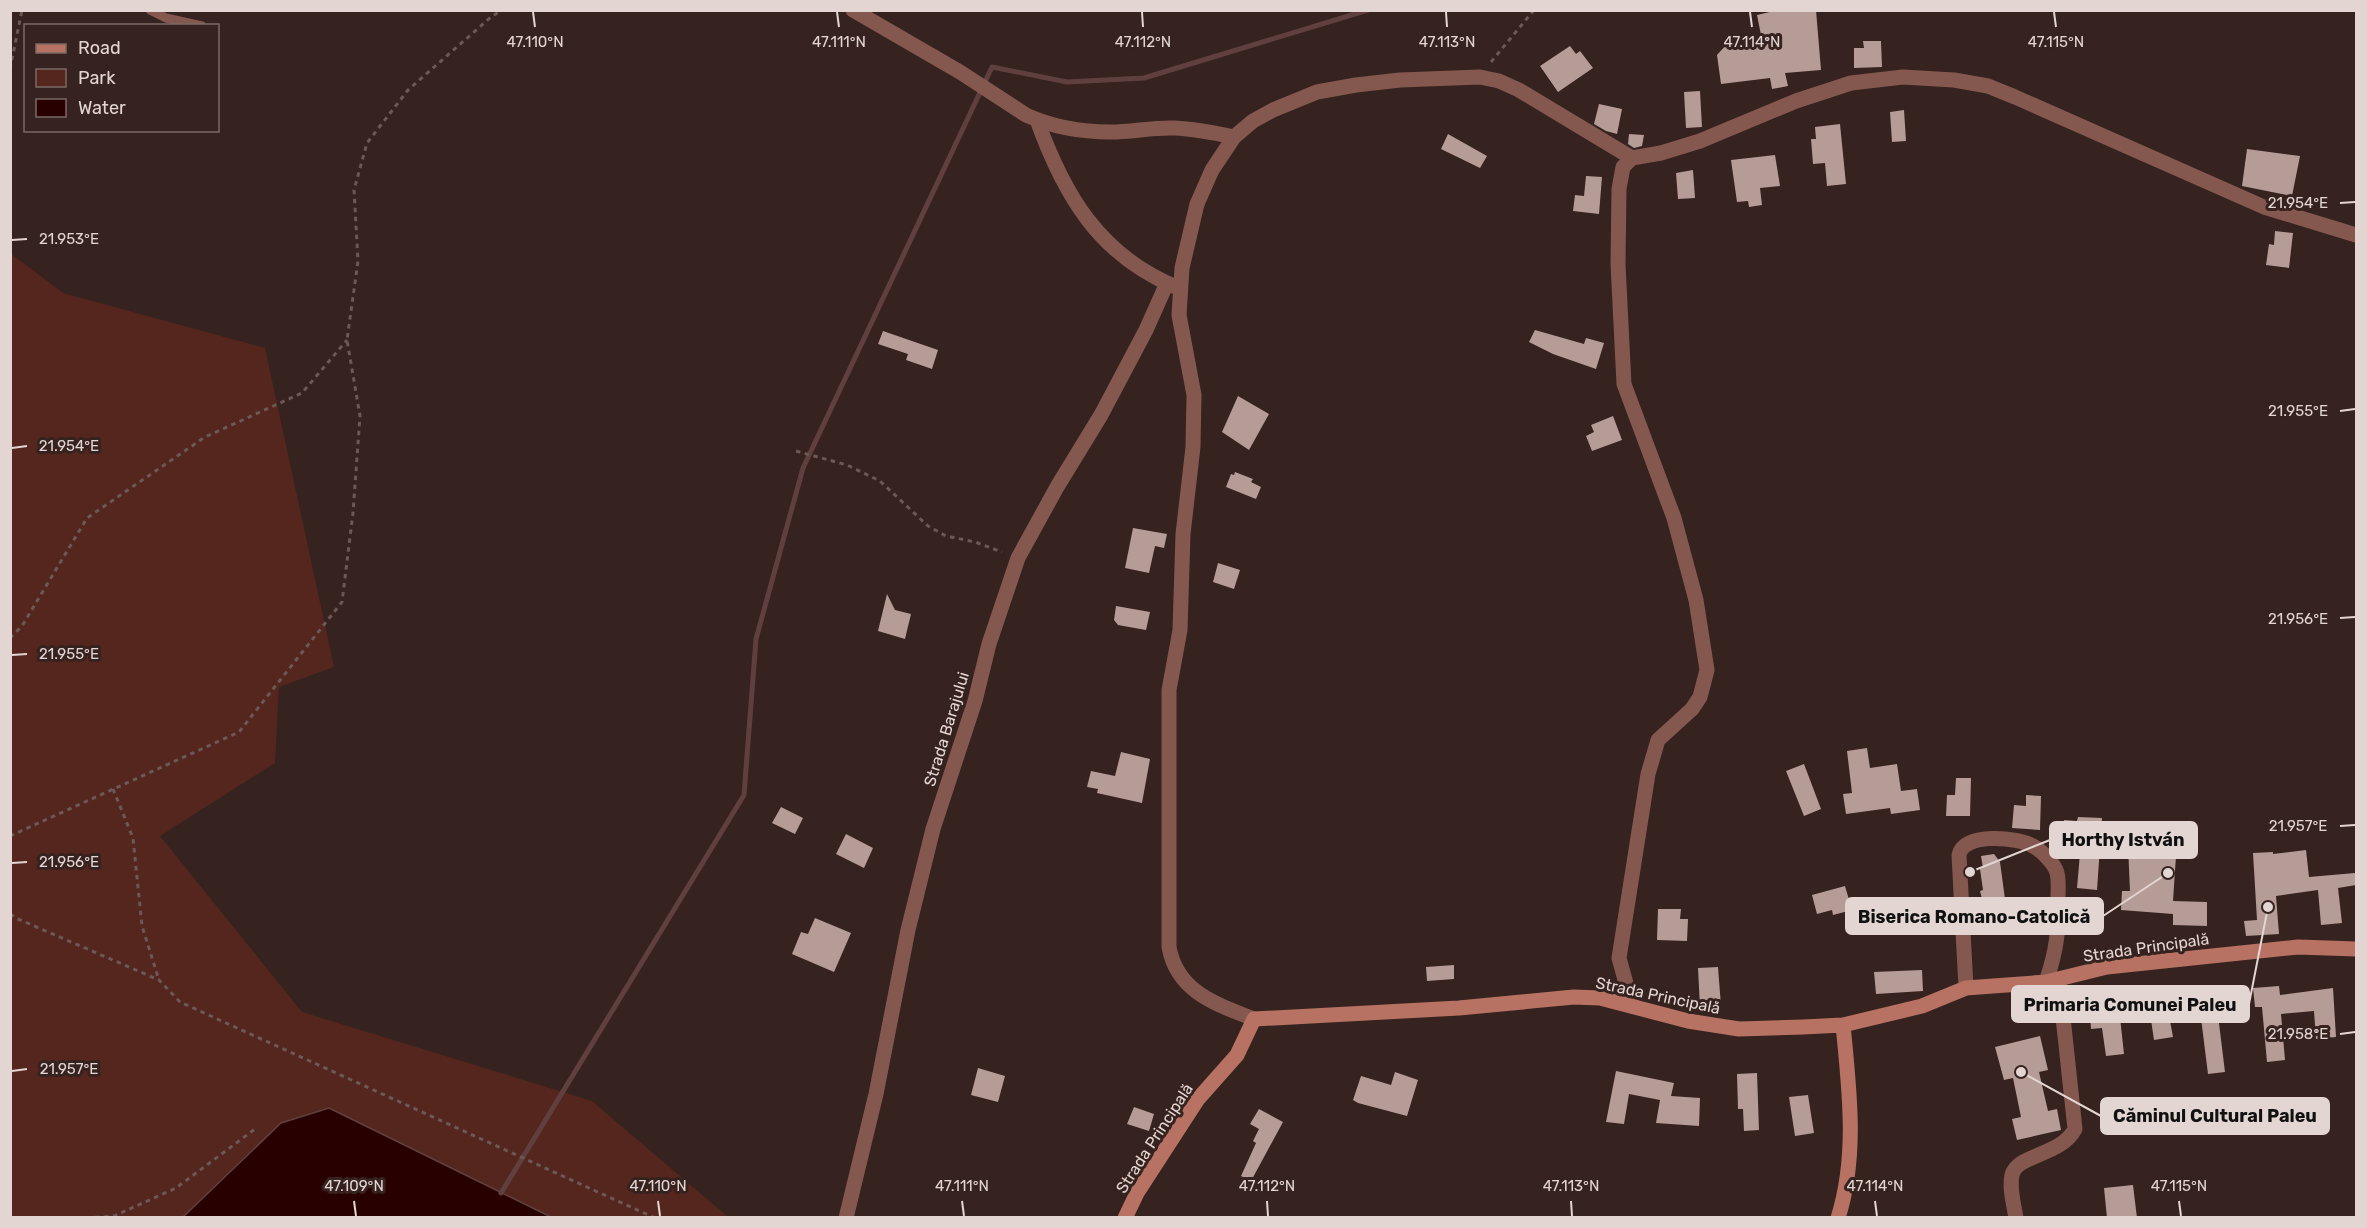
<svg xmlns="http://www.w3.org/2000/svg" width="2367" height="1228" viewBox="0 0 2367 1228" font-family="Rubik,sans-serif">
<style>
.green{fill:#55261d}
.water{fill:#280000;stroke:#60403f;stroke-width:1.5}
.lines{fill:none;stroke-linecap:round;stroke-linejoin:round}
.stream{stroke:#60403f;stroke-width:5}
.building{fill:#b69c97}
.path{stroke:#6b5956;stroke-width:3;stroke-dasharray:4.5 4.5;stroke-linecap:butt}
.lane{stroke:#84584f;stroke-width:9}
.street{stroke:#84584f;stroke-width:15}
.secondary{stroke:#b87263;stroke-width:15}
.ticks{fill:none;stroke:#e2d5d2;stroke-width:2}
.labels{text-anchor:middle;stroke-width:6;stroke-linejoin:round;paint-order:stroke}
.street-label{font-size:16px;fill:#e2d5d2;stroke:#36221e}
.ticks-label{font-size:15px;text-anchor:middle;fill:#e2d5d2;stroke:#36221e;stroke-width:6;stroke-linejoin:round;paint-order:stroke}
.leader{fill:none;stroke:#e2d5d2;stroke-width:2}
.callout-dot{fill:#e2d5d2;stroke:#36221e;stroke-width:2}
.callout{fill:#e2d5d2;stroke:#e2d5d2;stroke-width:2}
.callout-label{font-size:18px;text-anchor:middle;font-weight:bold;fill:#111}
</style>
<rect width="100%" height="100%" fill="#36221e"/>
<path class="green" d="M10 253 63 293 265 348 334 667 279 687 275 763 160 836 302 1012 592 1101 728 1217H11Z"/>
<path class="water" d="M329 1108 551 1217H183L281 1123Z"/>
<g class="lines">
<path class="stream" d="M501 1193 744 795 756 639 803 468 992 67 1067 82 1144 78 1368 10"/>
</g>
<path class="building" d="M1778 10H1816L1821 70 1785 73 1788 86 1772 89 1770 78 1721 84 1717 55 1726 45 1733 44 1737 49 1763 45 1757 15Z
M1863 41H1881L1882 67 1854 68V48H1864Z
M1570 46 1576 54 1580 51 1593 68 1558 92 1540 66Z
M1700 91 1702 127 1686 128 1684 92Z
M1599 104 1622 109 1617 134 1606 131 1594 124Z
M1904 110 1906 141 1892 142 1890 112Z
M1840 124 1846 184 1827 186 1825 163 1813 164 1811 139H1816L1815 127Z
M1448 134 1487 156 1480 168 1441 149Z
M1629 134 1644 135 1642 146 1634 148 1628 144Z
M2247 149 2300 156 2292 196 2242 186Z
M1775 155 1780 186 1760 188 1762 205 1749 207 1748 201 1737 202 1731 160Z
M1693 170 1695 198 1678 199 1676 173Z
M1586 176 1602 177 1599 214 1573 211 1575 195 1584 196Z
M2275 231 2293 233 2289 268 2266 265 2269 244 2274 245Z
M1535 330 1584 344 1586 338 1604 343 1596 369 1553 354 1529 342Z
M883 331 938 350 932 369 906 360 908 354 878 344Z
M1238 396 1269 414 1249 450 1222 432Z
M1613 416 1622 440 1592 451 1586 436 1594 432 1591 425Z
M1235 472 1253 479 1251 482 1261 487 1256 499 1226 487 1231 474 1234 475Z
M1133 528 1167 534 1164 548 1155 546 1149 573 1125 568Z
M1218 563 1240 570 1234 589 1213 582Z
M887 594 895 610 911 614 905 639 878 631Z
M1116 606 1150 612 1146 630 1118 625 1114 620Z
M1867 748 1870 768 1897 764 1901 791 1917 789 1920 810 1891 814 1890 808 1846 814 1843 794 1852 793 1847 751Z
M1121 752 1150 759 1142 803 1097 793 1098 789 1087 787 1091 771 1115 776Z
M1804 764 1821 809 1804 816 1786 771Z
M1956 778H1971L1970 816H1946L1947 795H1955Z
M2026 795 2041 796 2040 830 2012 828 2014 805 2026 806Z
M781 807 803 818 795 834 772 823Z
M2078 817 2102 818 2097 890 2077 888 2081 842 2062 841 2064 820 2077 821Z
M2153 831 2154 855 2176 856 2173 901 2207 902V926L2173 925V914L2121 910 2122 891H2130L2128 846 2135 845V832Z
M846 834 873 848 864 868 836 854Z
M2306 850 2309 877 2355 873 2356 885 2338 888 2342 923 2321 925 2318 890 2276 896 2279 934 2246 936 2244 921 2257 920 2253 853 2273 852V854Z
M1994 854 2000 862 2007 914 2006 920 1996 925 1991 924 1987 918 1980 891 1983 890 1980 869 1983 868 1981 856Z
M1845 886 1852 910 1833 915 1832 910 1817 914 1812 895Z
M1658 909H1681L1680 919H1688L1687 941 1657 940Z
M815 918 851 933 834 972 792 954 801 932 808 934Z
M1454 965V979L1427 981 1426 967Z
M1718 967 1721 1006 1700 1007 1698 968Z
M1922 970 1923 991 1876 994 1874 972Z
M2279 986 2280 995 2333 988 2336 1037 2316 1039 2314 1011 2281 1014 2285 1060 2267 1062 2262 1007H2255L2253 988Z
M2217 1007 2225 1072 2208 1074 2200 1010Z
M2119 1008 2124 1054 2106 1056 2102 1028 2091 1029 2090 1015 2101 1014 2100 1011Z
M2168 1010 2173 1037 2154 1040 2150 1013Z
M2040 1036 2048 1070 2039 1072 2048 1111 2057 1109 2061 1130 2017 1140 2012 1119 2021 1117 2013 1078 2004 1080 1995 1047Z
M978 1068 1005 1076 998 1102 971 1095Z
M1616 1071 1674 1083 1671 1096 1700 1098 1699 1126 1656 1123 1660 1100 1629 1094 1624 1124 1606 1122Z
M1395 1072 1418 1080 1407 1116 1358 1103 1353 1100 1361 1076 1391 1085Z
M1757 1073 1759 1130 1744 1131 1743 1109H1738L1737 1074Z
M1808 1095 1814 1133 1795 1136 1789 1097Z
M1134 1107 1154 1114 1149 1131 1127 1124Z
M1259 1109 1283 1122 1251 1181 1241 1176 1256 1143 1253 1141 1259 1129 1250 1124Z
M2133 1185 2137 1218H2107L2104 1188Z"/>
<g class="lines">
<path class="path" d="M1491 62 1534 10
M10 69 22 10
M796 451 847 465 880 481 928 526 946 536 975 542 1002 552
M10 638 22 626 87 518 205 437 302 393 347 340
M113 789 133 838 142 926 159 980
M10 836 239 732 342 602 353 513 360 416 347 340 358 261 354 190 367 143 408 90 491 17 502 10
M10 914 18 919 159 980 180 1002 655 1218
M86 1218 114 1216 176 1188 255 1129"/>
<path class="lane" d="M150 10 166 18 202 26"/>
<path class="street" d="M853 10 960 72 1026 115C1052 127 1082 132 1111 132 1132 132 1154 127 1175 128 1195 129 1215 133 1234 137
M1037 120C1064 195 1099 255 1176 287
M1966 988 1959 855C1963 832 2018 837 2033 846 2041 850 2055 864 2057 873 2059 880 2058 889 2058 896 2059 930 2057 949 2046 982
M1632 1005 1619 958 1648 774 1658 740 1692 709 1700 697 1707 670 1696 600 1674 518 1624 384 1618 264 1619 189 1623 167 1632 158 1661 153 1700 141 1796 101 1851 83 1903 77 1954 80 1988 86 2015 97 2264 207 2356 235
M1254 1019C1216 1004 1177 992 1169 947V690L1180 630 1183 534 1193 447 1194 395 1179 315 1182 268 1197 204 1212 170 1234 137 1253 121 1273 110 1317 92 1356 85 1400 80 1480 77 1499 81 1519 90 1632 158
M846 1218 876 1094 908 930 933 829 975 701 989 644 1018 558 1057 487 1101 415 1146 330 1167 283
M2016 1218C2014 1205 2009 1188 2012 1175 2017 1154 2061 1156 2075 1129L2059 980"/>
<path class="secondary" d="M1125 1218 1137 1193 1198 1099 1237 1055 1254 1019 1459 1008 1574 997 1600 998 1688 1021 1739 1029 1803 1027 1843 1025 1922 1006 1966 988 2046 982 2107 967 2298 947 2356 949
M1838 1218C1858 1155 1849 1088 1843 1025"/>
</g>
<path class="ticks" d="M533 12 535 27M837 12 839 27M1142 12 1143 27M1446 12 1447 27M1750 12 1752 27M2054 12 2056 27M2340 203 2355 202M12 240 27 239M2340 411 2355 409M12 448 27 446M2340 618 2355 617M12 655 27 654M2340 826 2355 825M12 863 27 862M2340 1034 2355 1032M12 1071 27 1069M354 1201 356 1216M658 1201 660 1216M962 1201 964 1216M1267 1201 1268 1216M1571 1201 1572 1216M1875 1201 1877 1216M2179 1201 2181 1216"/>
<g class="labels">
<g class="street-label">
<text transform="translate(946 729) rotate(-73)" y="6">Strada Barajului</text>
<text transform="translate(2146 947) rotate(-8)" y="6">Strada Principală</text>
<text transform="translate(1658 995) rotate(12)" y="6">Strada Principală</text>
<text transform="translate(1154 1138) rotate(-57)" y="6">Strada Principală</text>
</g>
</g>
<g class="ticks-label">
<text x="535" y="47">47.110°N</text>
<text x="839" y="47">47.111°N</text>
<text x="1143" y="47">47.112°N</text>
<text x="1447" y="47">47.113°N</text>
<text x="1752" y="47">47.114°N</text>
<text x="2056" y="47">47.115°N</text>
<text x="2298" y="208">21.954°E</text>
<text x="69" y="244">21.953°E</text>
<text x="2298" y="416">21.955°E</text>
<text x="69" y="451">21.954°E</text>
<text x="2298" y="624">21.956°E</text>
<text x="69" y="659">21.955°E</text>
<text x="2298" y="831">21.957°E</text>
<text x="69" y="867">21.956°E</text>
<text x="2298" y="1039">21.958°E</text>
<text x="69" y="1074">21.957°E</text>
<text x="354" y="1191">47.109°N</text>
<text x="658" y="1191">47.110°N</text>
<text x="962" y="1191">47.111°N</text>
<text x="1267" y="1191">47.112°N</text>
<text x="1571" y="1191">47.113°N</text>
<text x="1875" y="1191">47.114°N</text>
<text x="2179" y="1191">47.115°N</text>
</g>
<path class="leader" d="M1970 872L2050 840M2168 873L2103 916M2268 907L2249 1004M2021 1072L2101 1116"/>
<g class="callout-dot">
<circle cx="1970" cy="872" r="6"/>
<circle cx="2168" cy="873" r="6"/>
<circle cx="2268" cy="907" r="6"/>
<circle cx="2021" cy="1072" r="6"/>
</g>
<g class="callout">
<rect x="2050" y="822" width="147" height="36" rx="6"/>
<rect x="1846" y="898" width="257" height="36" rx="6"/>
<rect x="2012" y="986" width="237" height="36" rx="6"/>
<rect x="2101" y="1098" width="228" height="36" rx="6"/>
</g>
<g class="callout-label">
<text x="2123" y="846">Horthy István</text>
<text x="1974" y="923">Biserica Romano-Catolică</text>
<text x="2130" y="1011">Primaria Comunei Paleu</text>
<text x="2215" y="1122">Căminul Cultural Paleu</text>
</g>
<rect width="2367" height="1228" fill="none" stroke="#e2d5d2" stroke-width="24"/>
<rect x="24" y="24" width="195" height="108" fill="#36221e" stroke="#7b6a66" stroke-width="1.5"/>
<rect x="36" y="44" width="30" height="9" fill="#b87263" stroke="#7b6a66" stroke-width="1.5"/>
<text x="78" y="54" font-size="18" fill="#e2d5d2">Road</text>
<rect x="36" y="69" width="30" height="18" fill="#55261d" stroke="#7b6a66" stroke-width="1.5"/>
<text x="78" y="84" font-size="18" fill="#e2d5d2">Park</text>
<rect x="36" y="99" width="30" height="18" fill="#280000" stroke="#7b6a66" stroke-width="1.5"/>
<text x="78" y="114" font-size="18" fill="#e2d5d2">Water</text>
</svg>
